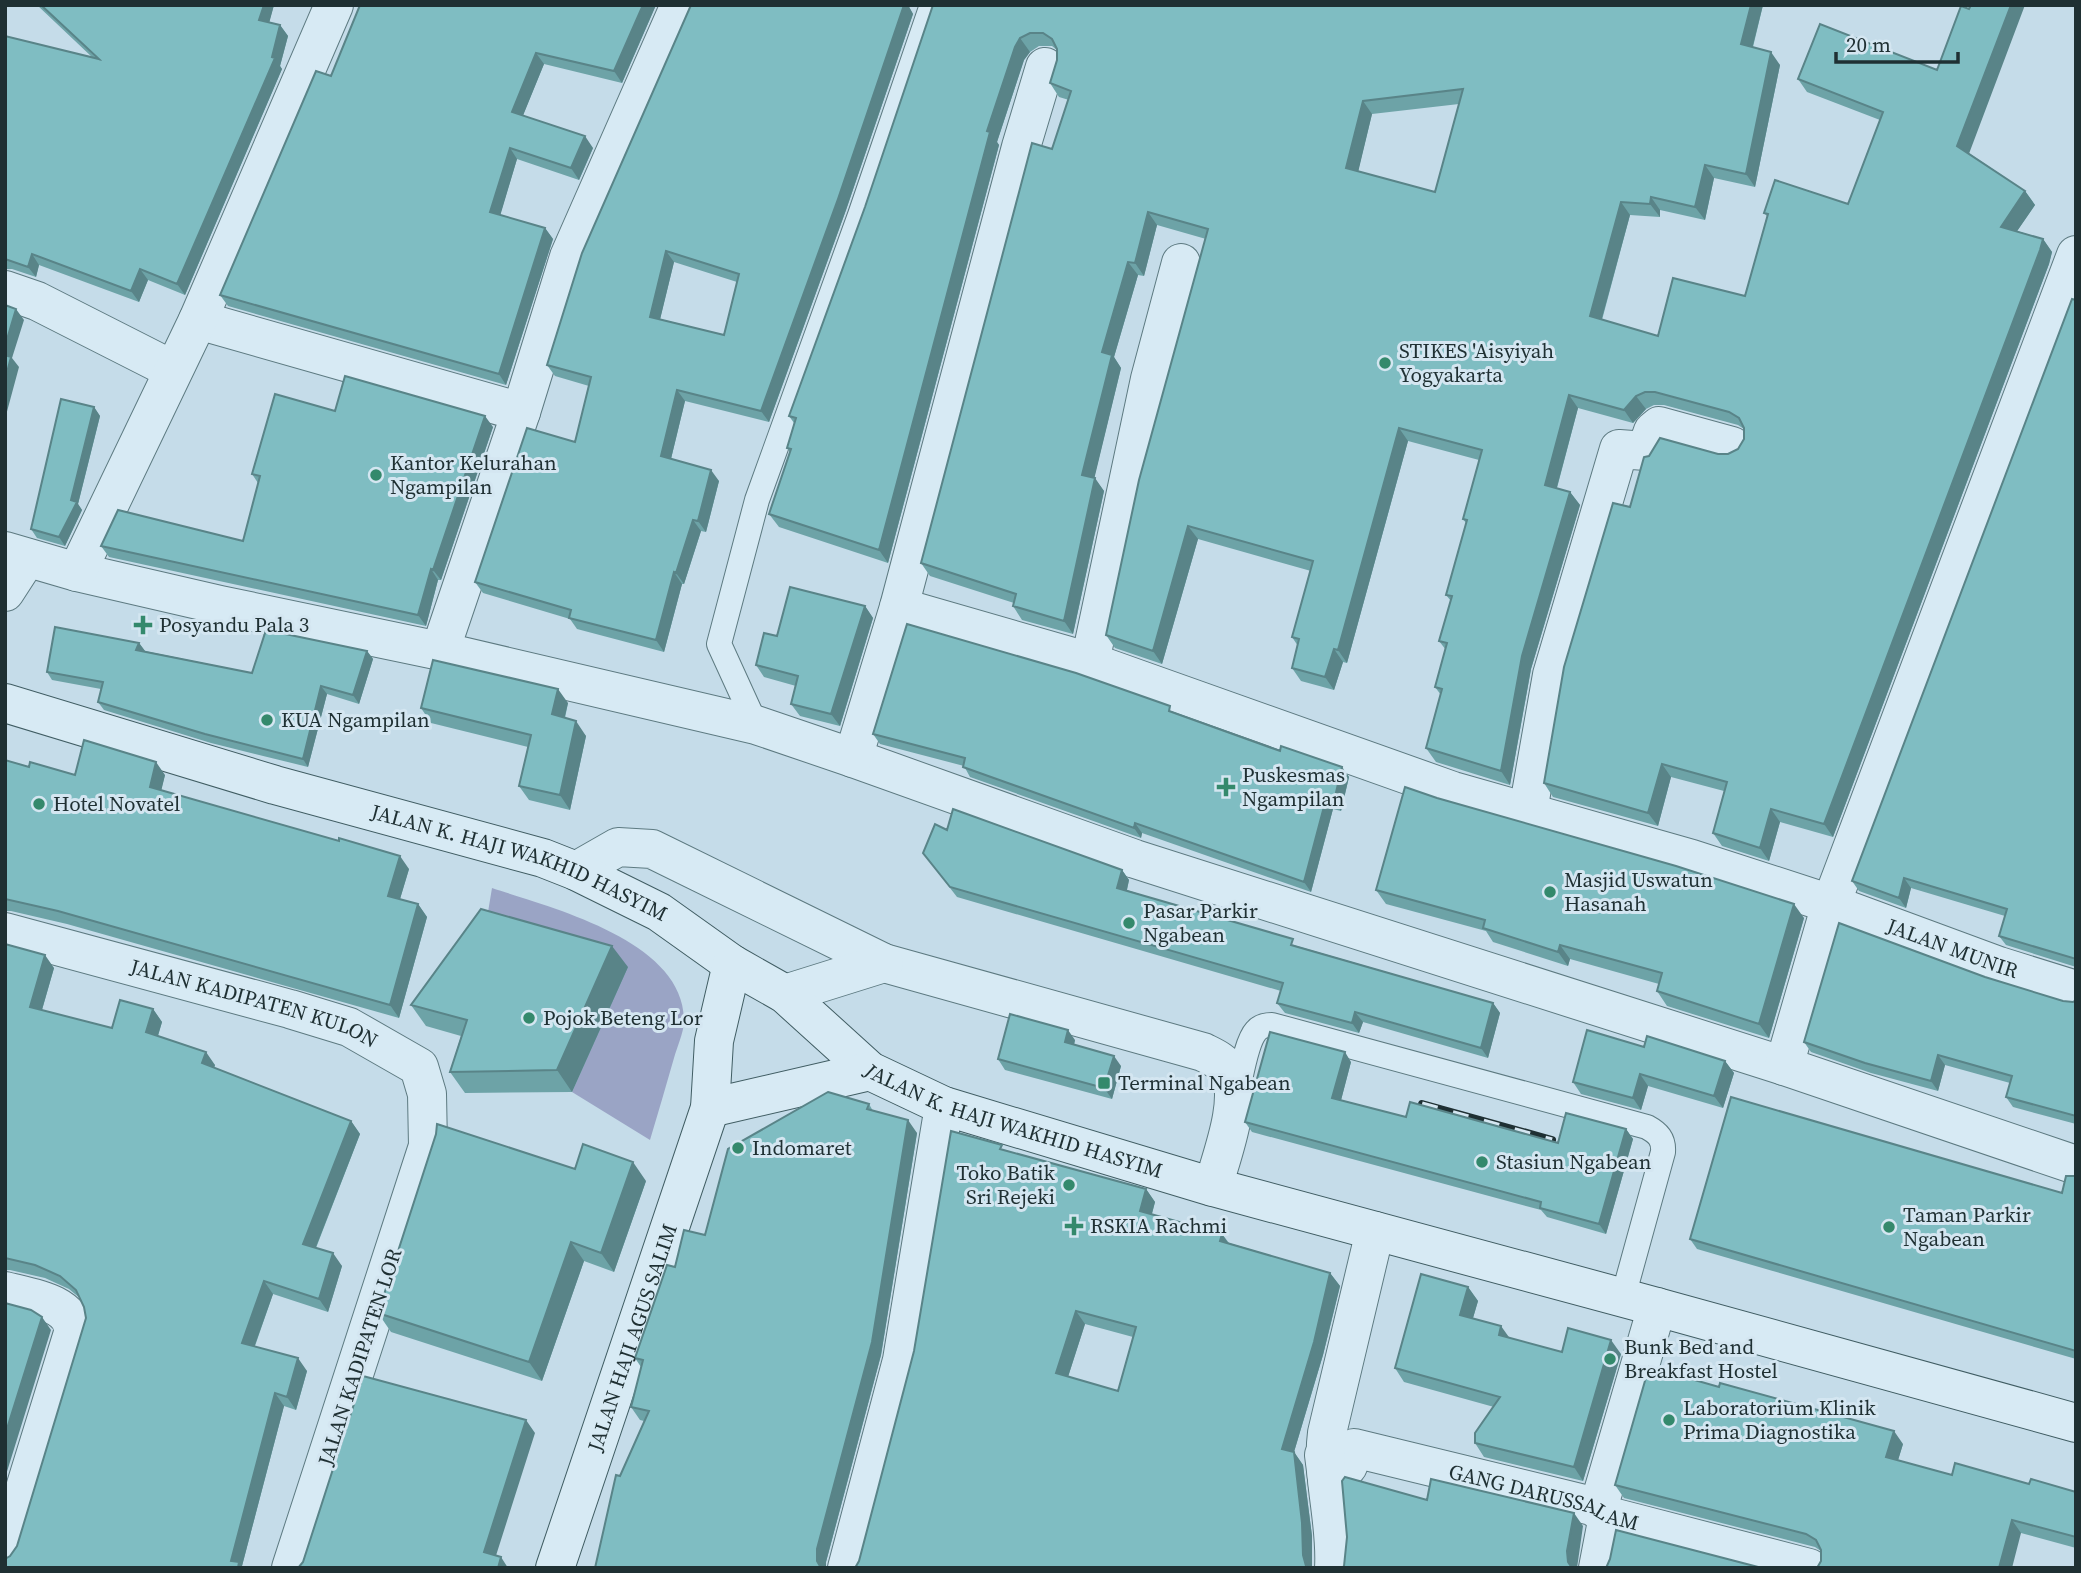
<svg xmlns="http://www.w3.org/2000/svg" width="2081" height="1573" viewBox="0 0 2081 1573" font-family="'Source Serif 4',serif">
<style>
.green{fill:#9aa4c5}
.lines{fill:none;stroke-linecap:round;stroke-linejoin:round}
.lane-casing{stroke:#5d7a81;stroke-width:26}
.street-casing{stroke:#5d7a81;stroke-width:40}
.secondary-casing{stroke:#405d63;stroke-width:40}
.lane{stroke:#d7eaf4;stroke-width:24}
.street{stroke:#d7eaf4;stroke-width:38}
.secondary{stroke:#d7eaf4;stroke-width:38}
.rail-casing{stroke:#1f3033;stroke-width:8}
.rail{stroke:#d4e6f1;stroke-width:5;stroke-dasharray:16;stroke-linecap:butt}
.wall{fill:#6da3a7;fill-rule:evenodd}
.shaded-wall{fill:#598488}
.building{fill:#7fbdc2;stroke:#598488;stroke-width:2;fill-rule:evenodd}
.poi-dot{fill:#34896c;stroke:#d4e6f1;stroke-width:2.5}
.labels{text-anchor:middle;stroke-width:6;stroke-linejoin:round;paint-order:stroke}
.poi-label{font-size:21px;fill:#1f3033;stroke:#d4e6f1;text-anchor:start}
.street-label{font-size:21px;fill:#1f3033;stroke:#d4e6f1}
</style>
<rect width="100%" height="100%" fill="#c5dce9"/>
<path class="green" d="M492 888C552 908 687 941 684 1023 683 1034 677 1047 674 1058 666 1086 658 1113 650 1140L572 1092 627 967 486 924Z"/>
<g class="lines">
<g class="lane-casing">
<path id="lane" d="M756 725 719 644 757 500 860 215 932 5
M1237 1093C1241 1078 1246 1042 1256 1031 1260 1026 1266 1025 1272 1025L1647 1127C1658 1133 1664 1139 1663 1152L1623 1297"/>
</g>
<g class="street-casing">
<g id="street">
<path d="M5 290 37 301 173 370"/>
<path d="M198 320 521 412"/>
<path d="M5 551 77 572 220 605 440 651 756 725 853 758 1135 859 1784 1066 2076 1165"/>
<path d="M77 572 198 320 334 5"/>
<path d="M5 592 27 558"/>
<path id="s1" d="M899 607 1090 662 1453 791 1692 859 1831 904 1999 966 2076 990"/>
<path d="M440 651 521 412 569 257 680 5"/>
<path d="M1090 662 1150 379 1181 263"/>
<path d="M853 758 899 607 1021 147 1045 67"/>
<path d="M1528 811 1552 675 1619 449 1646 451 1653 431 1659 426 1732 446"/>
<path d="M576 871 618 847 652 849 884 963 1203 1052C1213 1057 1223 1061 1229 1071 1244 1100 1221 1157 1213 1187"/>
<path id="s2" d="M5 932 290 1009 349 1027 419 1067 427 1094 428 1146 291 1568"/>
<path d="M785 994 884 963"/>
<path d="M1784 1066 1831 904 2076 255"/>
<path d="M5 1291C28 1297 76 1303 73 1333L5 1553"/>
<path id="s3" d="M1324 1455 1328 1486 1348 1466 1354 1448 1592 1506 1608 1516 1809 1568"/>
<path d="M1598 1509 1657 1307"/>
<path d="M847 1568 902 1360 944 1106"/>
<path d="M1334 1568C1337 1522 1321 1478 1327 1433L1375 1231"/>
<path d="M1598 1568 1608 1516"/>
</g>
</g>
<g class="secondary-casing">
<g id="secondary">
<path id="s4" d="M5 703 275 785 543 858 576 871 659 912 732 964 785 994 870 1071 944 1106 1213 1187 1657 1307 2076 1423"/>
<path d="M710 1108 870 1071"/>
<path id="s5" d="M555 1568 710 1108 714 1041 732 964"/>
</g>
</g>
<use href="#lane" class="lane"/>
<use href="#street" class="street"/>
<use href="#secondary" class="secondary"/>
<g class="rail-casing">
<path id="rail" d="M1422 1104 1552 1140"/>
</g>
<use href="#rail" class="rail"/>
</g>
<path class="wall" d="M37 5H274L269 22 280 25 288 36 280 66 282 69 185 295 148 280 139 302 39 265 36 277 12 269H5V36L93 58Z
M360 5H656L622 83 544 64 523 115 593 148 579 180 517 159 500 215 545 228 553 239 506 385 228 306 220 295 331 76Z
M904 5H908L913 14 846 210 769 422 685 401 671 459 719 481 706 532 701 531 684 584H682L664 652 577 629 570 619 483 593 475 582 575 442 589 386 555 376 547 365ZM674 262 737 282 724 335 660 319Z
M933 5H1763L1753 47 1780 65 1755 187 1714 178 1705 220 1660 210V217L1630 215 1602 320 1658 336 1745 296 1767 216 1764 213 1848 204 1880 120 1807 92 1798 79 1820 24 1969 153 2025 191 2035 205 2017 231 2043 239 2052 252 2049 264 1833 837 1780 822 1769 861 1722 846 1713 833 1724 791 1671 777 1658 826 1553 797 1544 783 1630 507 1718 454H1728L1738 449 1744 439V429L1738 425 1664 405H1654L1646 409 1633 423 1578 408 1557 488 1570 492 1580 505 1531 669 1510 785 1436 762 1426 748 1441 695 1435 687 1446 650 1439 641 1451 601 1446 595 1466 523 1463 519 1479 460 1408 441 1347 663 1343 662 1334 690 1301 681 1292 668 1298 646 1292 637 1311 571 1198 539 1162 664 1115 648 1106 635 1206 239 1157 225 1144 276 1138 275 1114 357 1121 368 1094 478 1104 491 1073 634 1022 620 1013 606 1014 603 930 576 921 563 1069 100 1059 97 1050 83 1057 60V50L1052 46H1039L1030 52 1024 60 997 142 999 145 888 563 779 527 769 514 790 452 787 448 794 423 789 416 865 207ZM1459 104 1435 192 1358 171 1372 114Z
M2076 300V967L2006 945 1999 936 2005 916 1911 888 1906 908 1859 891 1852 881Z
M94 407 100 416 78 504 82 510 65 546 37 538 31 529Z
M335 411 493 427 441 580H438L426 626 109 557 101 546 243 541 258 483 252 474Z
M865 606 873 618 840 726 800 716 791 704 796 686 764 677 756 665 777 636Z
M139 643 145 651 252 673 367 651 373 659 359 704 327 694 308 767 211 743 104 710 98 702 101 689 52 680 47 672Z
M568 703 565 718 586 736 570 810 529 800 519 786 528 747 431 723 421 708Z
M1175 713 1280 751 1342 767 1349 777 1341 811 1333 809 1311 892 1142 833 1141 838 970 777 964 766 880 744 873 734Z
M5 760 29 767 75 775H165L161 790 409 869 400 899 418 904 427 917 399 1018 67 924 11 911H5Z
M1437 798 1804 918 1769 1038 1667 1006 1657 991 1659 984 1570 959 1568 966 1493 942 1486 931 1386 904 1376 890Z
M947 830 1122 870 1129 880 1127 890 1297 946 1493 1003 1500 1013 1488 1058 1363 1022 1359 1033 1285 1013 1277 1003 1281 991 957 897 923 853Z
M5 944 54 968 42 1010 112 1028 153 1009 162 1022 158 1036 215 1065 214 1068 351 1121 360 1134 316 1248 342 1266 328 1312 273 1294 255 1346 307 1371 296 1410 284 1406 242 1566 10 1556 17 1546 86 1318 84 1307 81 1299 69 1289 45 1278 10 1270H5Z
M628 967 572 1092 465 1093 450 1072 461 1036 426 1026 411 1005Z
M1985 977 2063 1001 2073 1002 2076 1000V1124L2013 1107 2006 1097 2010 1083 1945 1065 1938 1091 1871 1073 1811 1052 1804 1042Z
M1075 1040 1074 1045 1121 1066 1112 1099 1005 1070 998 1059Z
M1644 1047 1725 1061 1734 1073 1723 1108 1648 1086 1641 1110 1581 1094 1573 1082Z
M1351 1062 1341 1100 1406 1117 1558 1143 1626 1129 1633 1139 1606 1234 1547 1217 1541 1210 1252 1132 1245 1122Z
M869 1104 873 1111 917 1133 881 1355 826 1562V1568H595L620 1476 644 1421 640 1420 631 1407 641 1367 635 1358 675 1267 705 1235Z
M1006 1151 1146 1189 1155 1202 1152 1214 1222 1234 1229 1243 1330 1273 1340 1286 1323 1355 1294 1452 1303 1465 1312 1536 859 1561ZM1085 1324 1133 1337 1118 1391 1068 1377Z
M2074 1176H2076V1359L1697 1249 1690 1239 2062 1193Z
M646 1181 614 1272 584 1261 542 1381 391 1332 378 1313Z
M1468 1287 1478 1301 1473 1318 1509 1338 1562 1352 1621 1354 1583 1481 1484 1457 1475 1443 1494 1407 1404 1382 1395 1368Z
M1903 1444 1898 1460 1952 1475 2029 1484 2076 1492V1548L2021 1533 1821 1561V1551L1815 1547 1624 1498 1615 1485Z"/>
<path class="shaded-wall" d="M264 5H274L267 31 259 20Z
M643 5H656L622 83 614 71Z
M904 5H908L913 14 846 210 769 422 761 411Z
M1751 5H1763L1750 57 1741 44Z
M2011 5H2025L1967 159 1957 146Z
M280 25 288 36 280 66 282 69 185 295 177 284 272 57Z
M1020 38 1030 52 1024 60 997 142 999 145 888 563 879 550 987 131 1015 47Z
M1771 52 1780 65 1755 187 1746 174Z
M536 53 544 64 520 123 512 112Z
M1363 101 1372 114 1356 181 1346 168Z
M585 136 593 148 579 180 571 168Z
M510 148 517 159 498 223 490 212Z
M1705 165 1714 178 1705 220 1695 207Z
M2025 191 2035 205 2011 240 2001 227Z
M1651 197 1660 210V217L1650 204Z
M1621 202 1630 215 1599 329 1590 316Z
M1148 212 1157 225 1144 276 1135 263Z
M545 228 553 239 506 385 499 374Z
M2043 239 2052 252 2049 264 1833 837 1824 824Z
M666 251 674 262 658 328 650 317Z
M32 254 39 265 36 277 28 267Z
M1128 262 1138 275 1114 357 1121 368 1092 488 1082 475 1102 352Z
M140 269 148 280 139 302 131 291Z
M16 309 24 320 12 358 19 367 5 419V346Z
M677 390 685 401 669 467 661 456Z
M1569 395 1578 408 1554 498 1545 485Z
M1636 396 1646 409 1633 423 1624 410Z
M94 407 100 416 78 504 82 510 65 546 59 537 71 500Z
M485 416 493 427 441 580 433 570Z
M1399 428 1408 441 1347 663 1338 650Z
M711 470 719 481 706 532 698 521Z
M1095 478 1104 491 1073 634 1064 621Z
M1570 492 1580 505 1531 669 1510 785 1501 771 1522 656Z
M693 520 701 531 684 584 676 573Z
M1188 526 1198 539 1162 664 1153 651Z
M431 569 438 580 426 626 418 615Z
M674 572 682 584 664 652 656 640Z
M865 606 873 618 840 726 831 714Z
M139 643 145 651 136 650Z
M1334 649 1343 662 1334 690 1325 677Z
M367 651 373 659 359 704 353 695Z
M321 686 327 694 308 767 303 759Z
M558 689 568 703 562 728 552 714Z
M576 721 586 736 570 810 560 795Z
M156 762 165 775 159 800 150 787Z
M1662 764 1671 777 1658 826 1648 813Z
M1342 767 1349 777 1341 811 1334 801Z
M1326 799 1333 809 1311 892 1304 882Z
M1771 809 1780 822 1769 861 1760 848Z
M1135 823 1142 833 1141 838 1134 828Z
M400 856 409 869 397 909 388 896Z
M1122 870 1129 880 1125 898 1117 888Z
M1904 878 1911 888 1906 908 1899 898Z
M418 904 427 917 399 1018 390 1005Z
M1794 904 1804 918 1769 1038 1759 1024Z
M1560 945 1570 959 1568 966 1558 952Z
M612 946 628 967 572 1092 557 1070Z
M45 955 54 968 39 1020 30 1007Z
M1493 1003 1500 1013 1488 1058 1481 1048Z
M153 1009 162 1022 155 1045 146 1032Z
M1355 1012 1363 1022 1359 1033 1352 1023Z
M1068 1030 1075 1040 1072 1053 1065 1042Z
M206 1052 215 1065 211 1076 202 1063Z
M1345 1052 1351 1062 1339 1108 1332 1098Z
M1938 1055 1945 1065 1938 1091 1931 1081Z
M1114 1056 1121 1066 1112 1099 1104 1088Z
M1725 1061 1734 1073 1723 1108 1714 1096Z
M1640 1074 1648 1086 1641 1110 1633 1098Z
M908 1120 917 1133 881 1355 826 1562V1568H821L817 1561V1549Z
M351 1121 360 1134 312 1257 303 1244Z
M1626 1129 1633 1139 1606 1234 1599 1224Z
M633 1162 646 1181 614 1272 601 1253Z
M1146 1189 1155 1202 1149 1224 1140 1211Z
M1222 1234 1231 1247 1220 1241Z
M571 1242 584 1261 542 1381 529 1362Z
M333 1253 342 1266 328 1312 319 1299Z
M1330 1273 1340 1286 1323 1355 1294 1452 1303 1465 1312 1536V1568H1307L1303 1555 1282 1449Z
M264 1281 273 1294 251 1356 242 1343Z
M1468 1287 1478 1301 1470 1328 1460 1315Z
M1076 1311 1085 1324 1065 1386 1056 1373Z
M42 1317 51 1330 5 1478V1435Z
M1501 1326 1511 1340 1499 1335Z
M1611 1340 1621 1354 1583 1481 1574 1467Z
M298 1358 307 1371 296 1410 287 1397Z
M275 1393 284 1406 242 1566 243 1568H236L231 1561Z
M526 1420 535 1433 493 1565 484 1552Z
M1894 1431 1903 1444 1895 1470 1886 1457Z
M1574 1513 1583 1526 1577 1568H1572L1568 1562 1567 1551Z
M2012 1520 2021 1533 2012 1568H1999Z
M501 1557 508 1568H498Z"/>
<path class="building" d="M41 5H264L259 20 280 25 272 57 275 58 177 284 140 269 131 291 32 254 28 267 5 259V36L99 59Z
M360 5H643L614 71 536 53 512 112 585 136 571 168 510 148 490 212 545 228 499 374 220 295 316 71 331 76Z
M691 5H904L838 199 761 411 677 390 661 456 711 470 698 521 693 520 676 573 674 572 656 640 569 618 571 610 475 582 527 428 575 442 591 377 547 365 582 253ZM666 251 739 274 724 335 650 317Z
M933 5H1751L1741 44 1771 52 1746 174 1705 165 1695 207 1651 197 1650 204 1621 202 1590 316 1658 336 1673 278 1745 296 1768 214 1764 213 1775 180 1848 204 1883 112 1798 79 1820 24 1937 70 1961 6 1969 9 1971 5H2011L1957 146 2025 191 2001 227 2043 239 2040 250 1824 824 1771 809 1760 848 1713 833 1727 782 1662 764 1648 813 1544 783 1564 667 1613 503 1630 507 1644 457 1649 456 1660 438 1718 454H1728L1738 449 1744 439V428L1739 418 1729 412 1655 392H1645L1636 396 1624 410 1569 395 1545 485 1570 492 1522 656 1501 771 1426 748 1442 689 1435 687 1447 643 1439 641 1452 596 1446 595 1467 520 1463 519 1482 450 1399 428 1338 650 1334 649 1325 677 1292 668 1299 639 1292 637 1313 561 1188 526 1153 651 1106 635 1139 480 1208 229 1148 212 1135 263 1128 262 1102 352 1112 355 1082 475 1095 478 1064 621 1013 606 1016 594 921 563 1032 143 1052 149 1071 91 1050 83 1057 60V49L1052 39 1043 33H1030L1020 38 1015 47 987 131 990 132 879 550 769 514 791 449 787 448 796 418 789 416 865 207ZM1463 89 1435 192 1346 168 1363 101Z
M2072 299 2076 300V959L1999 936 2007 909 1904 878 1899 898 1852 881Z
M5 305 16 309 5 346Z
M5 355 11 357 5 380Z
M345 376 485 416 433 570 431 569 418 615 101 546 118 510 243 541 260 476 252 474 275 394 335 411Z
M61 399 94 407 71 500 77 502 59 537 31 529Z
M790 587 865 606 831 714 791 704 798 676 756 665 764 633 777 636Z
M907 624 1076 673 1170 706 1169 711 1280 751 1281 746 1342 767 1334 801 1326 799 1304 882 1135 823 1134 828 963 767 965 758 873 734Z
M55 627 139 643 136 650 252 673 266 630 367 651 353 695 321 686 303 759 205 734 98 702 103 682 47 672Z
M433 660 558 689 552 714 576 721 560 795 519 786 531 735 421 708Z
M84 740 156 762 150 787 339 841V838L400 856 388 896 418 904 390 1005 58 911 5 899V760L29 767 30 762 75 775Z
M1405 787 1437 798 1676 866 1794 904 1759 1024 1657 991 1662 973 1560 945 1558 952 1483 928 1485 920 1376 890Z
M953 809 1122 870 1117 888 1293 939 1291 945 1493 1003 1481 1048 1355 1012 1352 1023 1277 1003 1283 983 950 887 923 853 935 824 947 830Z
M481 909 612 946 557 1070 450 1072 467 1020 411 1005Z
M1839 923 1985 977 2063 1001 2073 1002 2076 1000V1116L2006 1097 2012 1076 1938 1055 1931 1081 1865 1063 1804 1042Z
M5 944 45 955 30 1007 112 1028 120 1000 153 1009 146 1032 206 1052 202 1063 351 1121 303 1244 333 1253 319 1299 264 1281 242 1343 298 1358 287 1397 275 1393 231 1561 239 1562 238 1568H5V1559L10 1556 17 1546 86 1318 84 1307 76 1290 60 1276 35 1265 5 1258Z
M1010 1014 1068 1030 1065 1042 1114 1056 1104 1088 998 1059Z
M1587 1030 1644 1047 1647 1036 1725 1061 1714 1096 1640 1074 1633 1098 1573 1082Z
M1270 1032 1345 1052 1332 1098 1406 1117 1410 1102 1558 1143 1566 1113 1626 1129 1599 1224 1540 1208 1541 1202 1245 1122Z
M828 1092 869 1104 867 1109 908 1120 872 1342 817 1549V1561L821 1568H595L616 1475 620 1476 649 1411 631 1407 643 1360 635 1358 667 1265 675 1267 684 1230 705 1235 728 1149Z
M1731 1097 2062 1193 2066 1176H2076V1351L1690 1239Z
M437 1124 575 1169 583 1144 633 1162 601 1253 571 1242 529 1362 378 1313 436 1134Z
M951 1131 1002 1145 1000 1149 1146 1189 1140 1211 1222 1234 1220 1241 1330 1273 1314 1342 1282 1449 1294 1452 1302 1523 1303 1555 1306 1566 1308 1568H855L859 1561 914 1351ZM1076 1311 1136 1327 1118 1391 1056 1373Z
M1421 1274 1468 1287 1460 1315 1501 1326 1499 1335 1562 1352 1568 1328 1611 1340 1574 1467 1475 1443V1433L1500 1397 1395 1368Z
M5 1303 31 1310 42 1317 5 1435Z
M1649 1367 1719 1387 1720 1383 1894 1431 1886 1457 1952 1475 1955 1463 2029 1484 2031 1479 2076 1492V1537L2012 1520 1999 1568H1817L1821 1561V1550L1816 1540 1806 1534 1615 1485Z
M363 1376 526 1420 484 1552 501 1557 498 1568H298L303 1562Z
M1345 1477 1427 1500 1431 1479 1574 1513 1567 1551 1568 1562 1572 1568H1342L1344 1566 1347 1537 1342 1481Z
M1616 1530 1762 1568H1606L1610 1559Z"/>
<g class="poi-dot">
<circle cx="1385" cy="363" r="7"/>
<circle cx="376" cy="475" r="7"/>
<path d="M139.5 614.5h7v7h7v7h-7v7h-7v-7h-7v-7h7z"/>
<circle cx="267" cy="720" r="7"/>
<path d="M1222.5 776.5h7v7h7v7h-7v7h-7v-7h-7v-7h7z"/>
<circle cx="39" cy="804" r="7"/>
<circle cx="1550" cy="892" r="7"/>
<circle cx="1129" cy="923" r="7"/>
<circle cx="529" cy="1018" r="7"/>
<rect x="1097" y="1076" width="14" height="14" rx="3.5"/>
<circle cx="738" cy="1148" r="7"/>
<circle cx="1482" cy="1162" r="7"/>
<circle cx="1069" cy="1185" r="7"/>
<path d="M1070.5 1215.5h7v7h7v7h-7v7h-7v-7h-7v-7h7z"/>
<circle cx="1889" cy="1227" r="7"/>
<circle cx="1610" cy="1359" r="7"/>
<circle cx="1669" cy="1420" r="7"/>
</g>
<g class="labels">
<g class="poi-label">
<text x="1399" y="358">STIKES 'Aisyiyah<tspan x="1399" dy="24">Yogyakarta</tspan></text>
<text x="390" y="470">Kantor Kelurahan<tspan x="390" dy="24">Ngampilan</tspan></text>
<text x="159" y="632">Posyandu Pala 3</text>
<text x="281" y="727">KUA Ngampilan</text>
<text x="1242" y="782">Puskesmas<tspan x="1242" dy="24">Ngampilan</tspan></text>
<text x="53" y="811">Hotel Novatel</text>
<text x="1564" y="887">Masjid Uswatun<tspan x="1564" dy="24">Hasanah</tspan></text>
<text x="1143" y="918">Pasar Parkir<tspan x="1143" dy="24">Ngabean</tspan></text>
<text x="543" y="1025">Pojok Beteng Lor</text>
<text x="1118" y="1090">Terminal Ngabean</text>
<text x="752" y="1155">Indomaret</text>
<text x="1496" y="1169">Stasiun Ngabean</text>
<text x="1055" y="1180" text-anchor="end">Toko Batik<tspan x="1055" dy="24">Sri Rejeki</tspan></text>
<text x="1903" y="1222">Taman Parkir<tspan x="1903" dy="24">Ngabean</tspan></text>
<text x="1090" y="1233">RSKIA Rachmi</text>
<text x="1624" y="1354">Bunk Bed and<tspan x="1624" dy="24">Breakfast Hostel</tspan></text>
<text x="1683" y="1415">Laboratorium Klinik<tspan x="1683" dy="24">Prima Diagnostika</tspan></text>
</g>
<g class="street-label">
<text dy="7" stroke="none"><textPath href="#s4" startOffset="539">JALAN K. HAJI WAKHID HASYIM</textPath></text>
<text dy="7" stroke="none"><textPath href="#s1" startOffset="1108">JALAN MUNIR</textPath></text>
<text dy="7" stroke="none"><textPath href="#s2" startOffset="259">JALAN KADIPATEN KULON</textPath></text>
<text dy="7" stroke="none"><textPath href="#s4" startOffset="1106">JALAN K. HAJI WAKHID HASYIM</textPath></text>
<text dy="7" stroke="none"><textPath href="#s5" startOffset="243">JALAN HAJI AGUS SALIM</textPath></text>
<text transform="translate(360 1357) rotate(-72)" y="7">JALAN KADIPATEN LOR</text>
<text dy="7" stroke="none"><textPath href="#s3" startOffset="275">GANG DARUSSALAM</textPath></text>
</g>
</g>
<rect width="2081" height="1573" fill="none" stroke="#1f3033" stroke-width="14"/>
<path d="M1836 52v10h122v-10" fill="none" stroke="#1f3033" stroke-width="3.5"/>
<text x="1846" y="52" font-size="21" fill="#1f3033" stroke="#d4e6f1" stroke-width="5" paint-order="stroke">20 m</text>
</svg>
